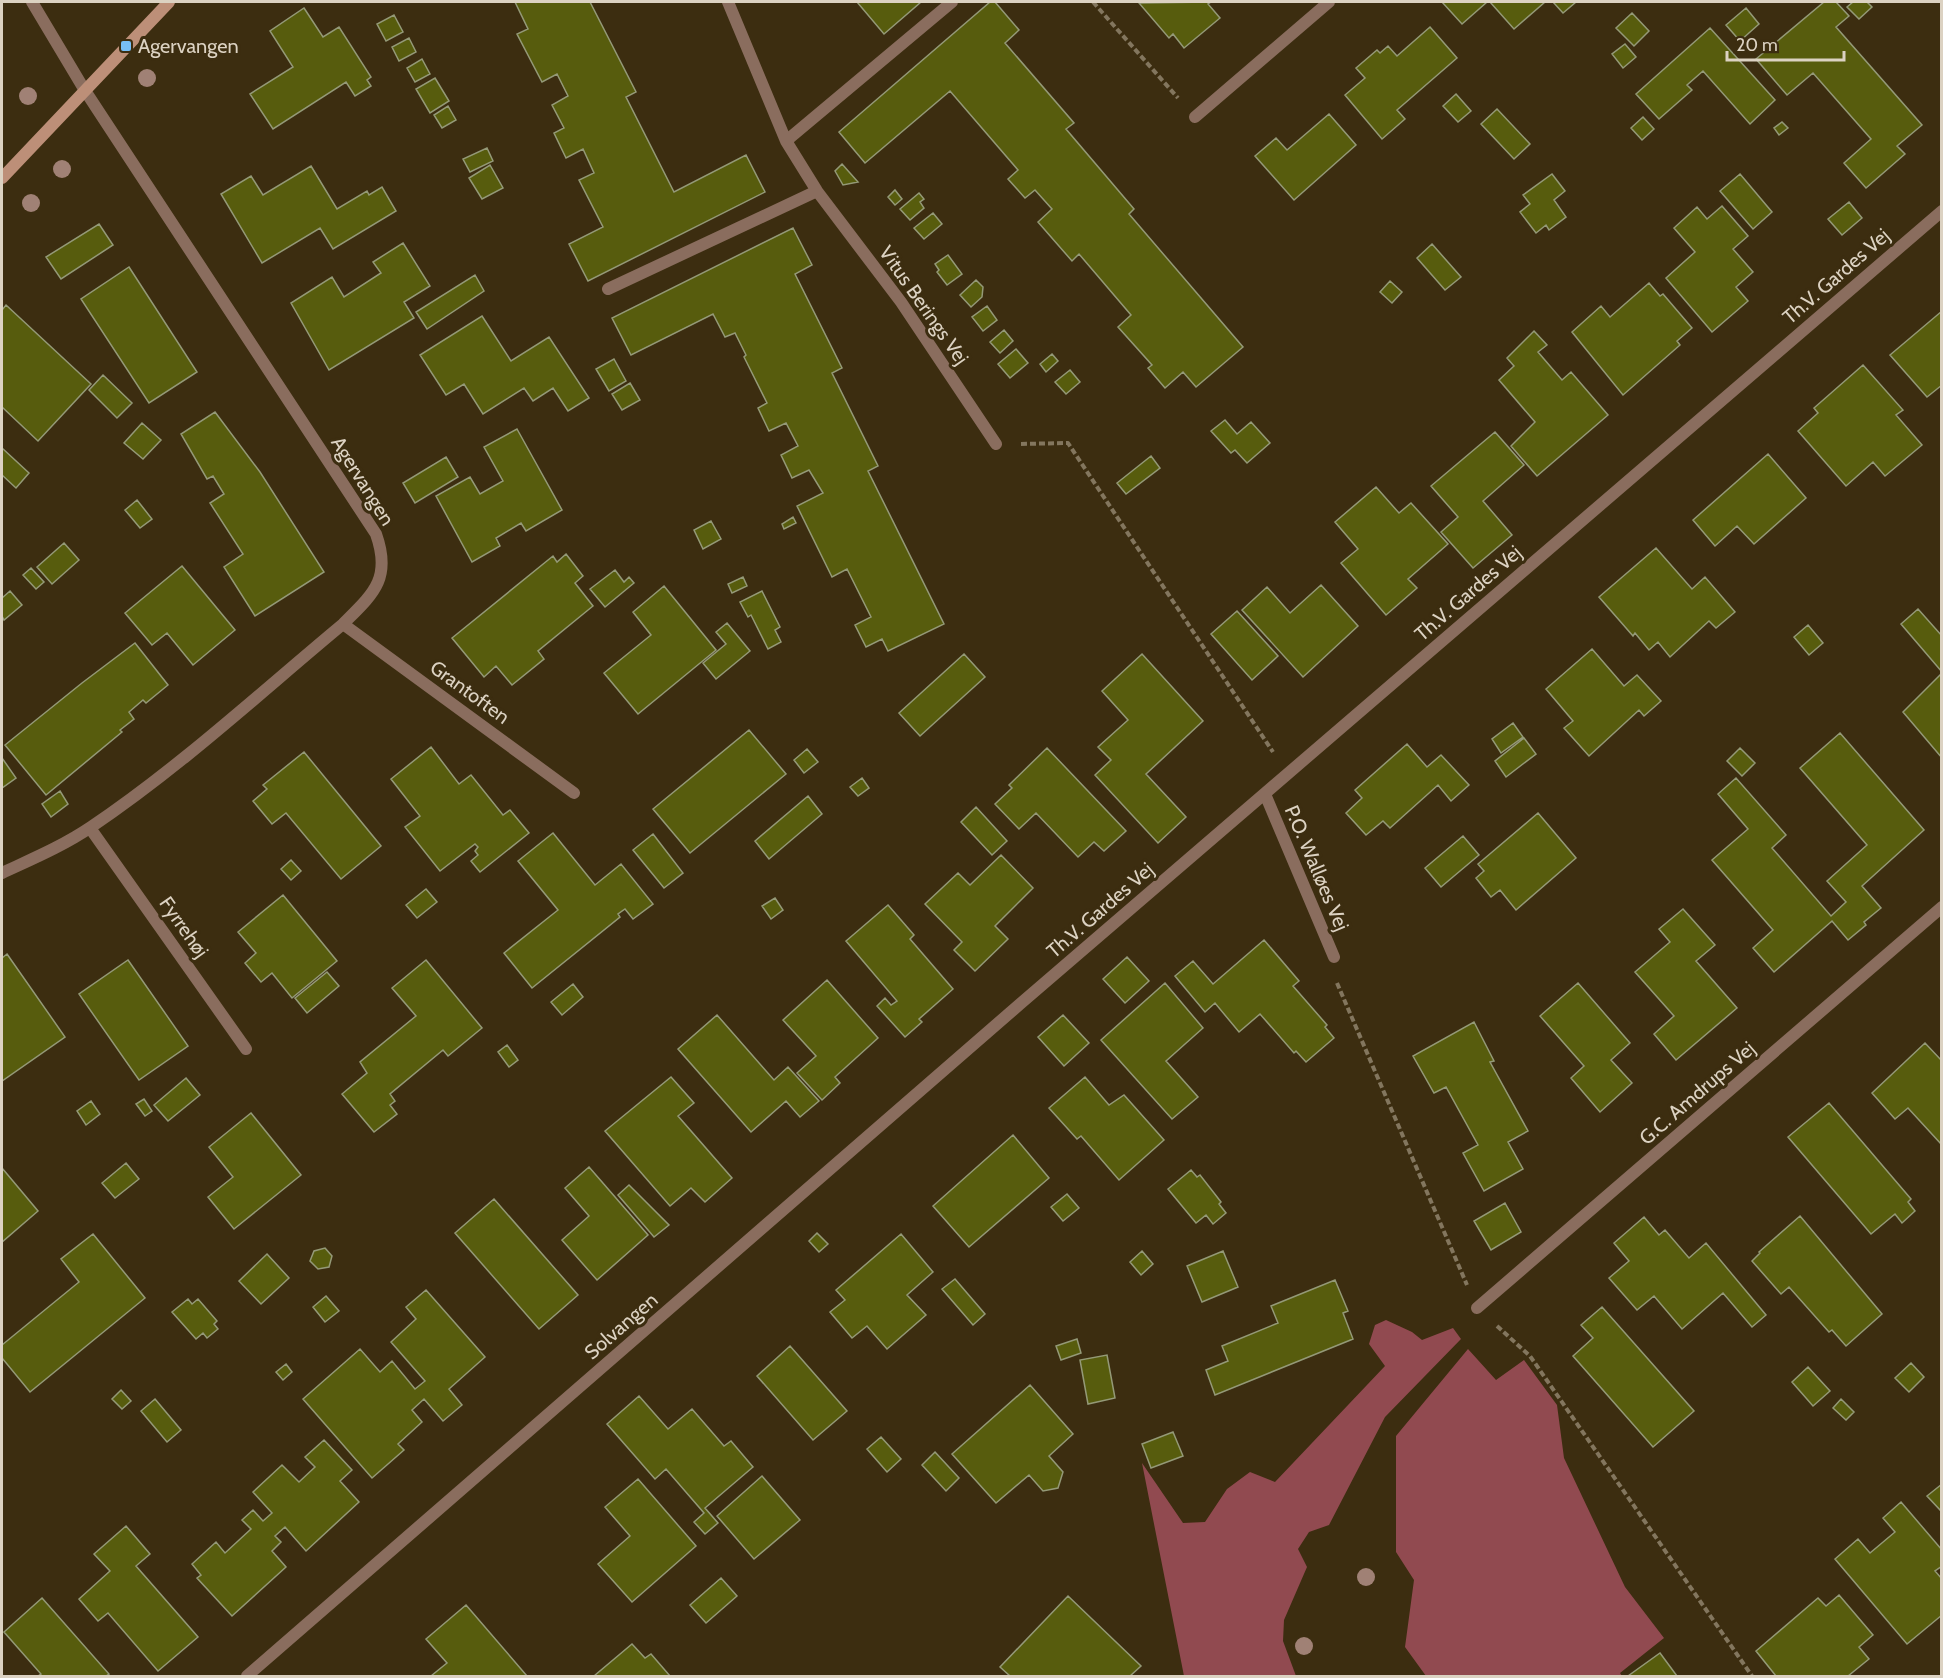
<svg xmlns="http://www.w3.org/2000/svg" width="1943" height="1678" viewBox="0 0 1943 1678" font-family="Cabin,sans-serif">
<style>
.forest{fill:#914a50}
.building{fill:#575c0d;stroke:#949977;stroke-width:1.5}
.lines{fill:none;stroke-linecap:round;stroke-linejoin:round}
.path{stroke:#83765e;stroke-width:4;stroke-dasharray:6 3;stroke-linecap:butt}
.street{stroke:#8a6d5e;stroke-width:12}
.secondary{stroke:#bd8f78;stroke-width:12}
.tree{fill:#a08175}
.poi-dot{fill:#77bff7;stroke:#3c2d10;stroke-width:2}
.labels{text-anchor:middle;stroke-width:6;stroke-linejoin:round;paint-order:stroke}
.poi-label{font-size:20px;fill:#dcd2c2;stroke:#3c2d10;text-anchor:start}
.street-label{font-size:20px;fill:#dcd2c2;stroke:#3c2d10}
</style>
<rect width="100%" height="100%" fill="#3c2d10"/>
<path class="forest" d="M1386 1320 1412 1332 1422 1340 1453 1328 1461 1339 1385 1417 1329 1525 1309 1532 1298 1549 1307 1567 1284 1620 1283 1641 1296 1676H1184L1142 1463 1183 1523 1205 1522 1227 1489 1250 1472 1275 1482 1385 1366 1369 1344 1375 1325Z
M1468 1349 1496 1380 1524 1360 1557 1405 1564 1458 1625 1587 1664 1638 1620 1673 1622 1676H1426L1405 1647 1414 1580 1396 1552V1436Z"/>
<path class="building" d="M515 2H590L636 92 626 97 674 192 746 155 765 192 588 281 569 244 603 227 579 180 594 173 583 149 566 158 554 133 564 128 552 105 568 96 557 74 542 82 517 34 528 29Z
M857 2H921L884 34Z
M990 2H995L1019 30 1005 43 1074 123 1066 129 1134 209 1129 214 1243 347 1196 387 1183 372 1165 388 1148 368 1152 365 1118 327 1131 315 1079 254 1072 261 1038 222 1052 209 1035 190 1025 198 1008 179 1018 170 950 91 865 163 839 132Z
M1211 2 1208 4 1220 18 1184 48 1173 34 1169 38 1139 3Z
M1442 2H1487L1462 24Z
M1490 2H1545L1514 29Z
M1553 2H1576L1563 13Z
M1824 2H1836L1849 16 1836 27 1922 125 1897 146 1905 154 1866 188 1844 163 1871 139 1813 73 1787 95 1756 59Z
M1853 2H1867L1872 7 1859 19 1847 7Z
M304 8 323 37 339 27 371 77 367 80 371 86 355 96 346 82 273 129 250 94 293 67 270 31Z
M1746 8 1759 24 1740 41 1726 25Z
M1632 13 1649 31 1634 46 1616 28Z
M394 15 403 32 386 41 377 24Z
M1430 27 1457 58 1397 110 1405 119 1382 139 1345 95 1365 78 1356 68 1377 50 1380 53 1388 46 1397 56Z
M1710 28 1775 100 1750 124 1703 71 1687 85 1692 90 1659 119 1636 94Z
M409 38 416 52 399 61 392 47Z
M1625 44 1636 57 1623 68 1612 54Z
M422 59 430 74 415 82 407 68Z
M435 78 449 101 430 113 416 89Z
M1456 94 1471 111 1458 122 1443 106Z
M448 106 456 120 442 128 434 115Z
M1497 109 1530 144 1514 159 1481 124Z
M1329 114 1356 145 1294 200 1255 156 1276 138 1287 150Z
M1643 117 1654 129 1642 140 1631 128Z
M1782 122 1788 128 1779 135 1774 128Z
M487 148 493 161 470 172 463 159Z
M842 164 858 182 843 185 835 171Z
M490 165 503 188 482 199 469 178Z
M311 166 337 209 367 191 369 195 382 187 396 211 333 249 320 228 262 263 221 194 251 176 263 195Z
M1552 174 1565 191 1554 200 1566 217 1549 230 1546 225 1536 233 1520 212 1530 204 1523 195Z
M1740 174 1772 212 1753 229 1720 191Z
M895 190 902 199 895 205 888 197Z
M919 193 924 199 920 202 924 208 910 220 900 209Z
M1849 202 1862 218 1842 235 1828 219Z
M1722 206 1748 236 1733 249 1753 272 1736 287 1748 301 1712 332 1666 278 1695 252 1674 228 1697 207 1707 219Z
M933 213 942 224 924 239 914 228Z
M99 224 113 245 61 279 46 257Z
M793 228 812 265 795 274 842 368 832 373 878 466 868 471 944 624 888 651 882 639 866 647 855 625 871 617 847 569 832 577 797 506 823 493 809 470 792 478 781 455 798 446 786 423 769 431 758 408 767 403 744 357 746 355 735 333 725 337 713 314 631 355 612 318Z
M403 243 430 286 404 302 414 318 329 370 291 303 332 277 344 297 381 273 373 262Z
M1432 244 1461 277 1445 290 1417 258Z
M948 255 962 274 947 285 937 272 939 270 935 264Z
M129 267 197 372 149 403 81 299Z
M475 275 484 291 427 329 416 312Z
M976 280 983 287 982 297 971 307 960 295Z
M1390 281 1402 292 1392 303 1380 292Z
M1649 283 1660 296 1663 294 1692 328 1677 341 1680 345 1623 395 1572 332 1601 306 1610 317Z
M6 305 91 384 38 441 2 407V310Z
M987 306 997 320 983 331 972 317Z
M1942 311V385L1927 397 1890 355Z
M482 316 511 361 549 337 589 398 568 411 553 388 533 401 524 388 483 414 464 384 446 395 420 355Z
M1004 330 1013 341 1000 353 990 342Z
M1534 331 1547 345 1538 352 1562 380 1571 372 1608 415 1537 476 1511 446 1535 422 1499 380 1514 366 1507 358Z
M1016 349 1028 363 1010 378 998 364Z
M1052 354 1058 361 1046 372 1040 364Z
M614 359 626 381 609 391 596 369Z
M1863 365 1903 410 1896 415 1922 445 1885 476 1873 462 1846 486 1798 431 1818 413 1814 408Z
M1070 370 1080 382 1066 394 1055 382Z
M103 375 132 403 117 418 89 390Z
M630 383 640 400 622 410 612 394Z
M215 412 260 472 324 572 255 616 224 567 243 554 210 503 224 494 213 476 207 479 181 434Z
M1225 420 1237 434 1251 422 1270 443 1247 463 1235 450 1231 453 1211 431Z
M142 423 161 440 143 459 124 443Z
M517 429 562 510 526 531 521 523 496 538 500 546 472 562 436 496 470 477 480 494 503 481 484 447Z
M1495 432 1524 465 1483 501 1512 535 1473 568 1441 532 1458 517 1431 486Z
M2 448 29 473 16 488 2 475Z
M1768 454 1806 498 1754 544 1737 526 1715 546 1693 520Z
M1151 456 1160 468 1126 494 1117 483Z
M446 457 458 477 415 503 403 483Z
M1376 487 1399 513 1411 503 1448 544 1408 579 1417 588 1386 615 1341 563 1358 549 1335 522Z
M137 500 152 519 140 528 125 510Z
M793 517 796 523 784 529 782 524Z
M711 521 721 539 703 549 694 530Z
M64 543 79 560 52 584 37 567Z
M1656 548 1692 589 1705 577 1735 612 1716 628 1709 621 1670 657 1658 642 1649 650 1635 633 1633 636 1599 597Z
M566 554 583 576 575 583 593 606 538 651 544 659 512 685 496 666 484 677 452 638 553 556 557 562Z
M182 566 235 630 193 665 167 633 152 645 125 613Z
M31 568 44 582 36 589 23 575Z
M615 570 624 582 629 577 634 583 605 607 590 589Z
M743 577 747 586 732 593 728 584Z
M1321 585 1358 626 1303 677 1242 610 1267 587 1290 613Z
M664 586 716 650 638 714 604 673 651 635 633 612Z
M10 591 22 605 4 620 2 616V598Z
M762 591 780 627 775 630 781 642 768 649 751 615 748 617 740 602Z
M1918 609 1942 636V672L1901 624Z
M1237 611 1278 656 1252 680 1211 634Z
M727 623 750 651 716 679 703 663 726 644 716 632Z
M1808 625 1823 643 1809 655 1794 637Z
M135 643 168 685 146 703 143 700 129 712 134 719 120 730 122 732 46 795 5 745 82 683Z
M1592 649 1624 686 1637 675 1661 701 1644 716 1639 710 1589 756 1564 728 1573 721 1546 689Z
M964 654 985 677 920 736 899 713Z
M1142 654 1203 721 1146 774 1186 817 1158 843 1095 775 1111 760 1098 747 1128 720 1102 691Z
M1942 673V758L1903 712Z
M1513 723 1523 737 1501 753 1492 739Z
M749 730 786 774 690 853 653 809Z
M1840 733 1924 830 1862 886 1881 908 1864 922 1866 925 1848 940 1832 921 1774 972 1753 948 1773 930 1712 860 1748 829 1718 794 1736 778 1786 835 1772 848 1831 916 1846 902 1827 881 1867 845 1800 768Z
M1524 738 1536 754 1506 777 1495 761Z
M1407 744 1427 767 1441 755 1469 785 1451 801 1438 785 1390 828 1383 821 1366 835 1346 813 1362 798 1355 790Z
M431 747 459 784 471 775 503 815 510 810 529 833 480 872 471 861 478 855 475 851 478 847 475 844 440 871 405 827 420 816 391 779Z
M1047 748 1126 831 1104 851 1094 842 1078 857 1036 813 1019 829 995 804 1012 788 1009 785Z
M1740 748 1755 763 1742 776 1727 761Z
M807 749 818 762 804 773 794 760Z
M304 752 381 846 341 879 286 813 272 824 253 801 267 789 263 785Z
M2 758 16 778 2 788Z
M862 778 869 788 858 796 850 787Z
M60 791 68 804 51 817 42 804Z
M808 796 822 814 769 859 755 841Z
M976 807 1007 841 992 855 961 822Z
M1538 813 1576 858 1516 910 1500 890 1491 897 1476 878 1484 871 1478 864Z
M553 833 595 885 621 864 653 904 633 919 625 909 618 914 620 917 532 988 504 953 558 910 518 861Z
M653 834 683 873 664 888 633 850Z
M1463 836 1479 855 1441 887 1425 868Z
M1001 855 1033 888 995 926 1008 939 975 971 954 950 962 942 925 904 958 873 970 885Z
M291 860 301 871 291 880 281 869Z
M426 889 437 902 417 918 406 905Z
M283 895 337 961 292 998 272 973 261 982 245 963 256 953 238 932Z
M775 898 783 910 771 919 762 906Z
M888 905 914 935 910 939 953 989 919 1019 922 1022 905 1037 877 1006 885 998 891 1005 897 1001 846 941Z
M1683 909 1715 945 1696 961 1737 1008 1676 1060 1654 1034 1674 1016 1635 972 1670 942 1659 929Z
M1264 940 1299 981 1293 986 1327 1025 1325 1027 1334 1038 1306 1062 1296 1051 1294 1053 1260 1014 1239 1032 1215 1003 1205 1012 1175 976 1193 961 1213 984Z
M7 954 65 1037 2 1081V958Z
M1127 957 1149 981 1125 1003 1103 979Z
M128 960 188 1046 139 1080 79 994Z
M426 960 482 1028 448 1056 443 1050 390 1094 395 1101 390 1105 397 1114 374 1132 342 1094 367 1073 360 1062 416 1016 392 988Z
M327 972 339 986 307 1013 295 998Z
M827 980 878 1038 835 1077 840 1083 822 1100 797 1073 816 1056 783 1020Z
M1165 983 1203 1028 1166 1061 1198 1097 1172 1119 1101 1040Z
M1578 983 1630 1043 1611 1060 1632 1083 1600 1112 1571 1078 1584 1066 1540 1016Z
M573 984 583 997 562 1015 551 1002Z
M717 1015 774 1080 788 1067 819 1101 800 1117 786 1101 751 1132 678 1049Z
M1063 1015 1089 1043 1064 1066 1038 1037Z
M1474 1022 1494 1061 1490 1062 1528 1131 1508 1142 1523 1169 1484 1191 1463 1153 1478 1145 1446 1087 1434 1093 1413 1056Z
M1925 1043 1942 1061V1145L1908 1108 1895 1119 1872 1093Z
M507 1045 518 1060 509 1067 498 1052Z
M671 1077 694 1103 678 1116 732 1178 705 1202 691 1188 670 1206 605 1131Z
M1085 1077 1109 1105 1124 1095 1164 1140 1119 1180 1081 1136 1077 1139 1049 1108Z
M186 1078 200 1095 168 1121 154 1105Z
M144 1099 152 1111 145 1116 136 1104Z
M91 1101 100 1114 86 1125 77 1111Z
M1829 1103 1911 1199 1908 1202 1915 1211 1902 1223 1895 1214 1871 1234 1788 1137Z
M251 1113 301 1175 234 1229 208 1197 233 1177 209 1147Z
M1013 1135 1049 1178 969 1247 933 1206Z
M126 1163 139 1179 115 1198 102 1183Z
M589 1167 648 1235 597 1280 562 1240 589 1216 565 1188Z
M2 1168 38 1211 2 1242Z
M1191 1170 1197 1177 1200 1175 1221 1202 1219 1204 1226 1213 1213 1224 1206 1215 1196 1223 1168 1189Z
M629 1185 669 1225 654 1237 618 1195Z
M1067 1194 1079 1208 1063 1221 1051 1207Z
M494 1199 578 1295 539 1329 455 1233Z
M1505 1203 1521 1232 1491 1250 1474 1221Z
M1800 1216 1882 1314 1846 1346 1832 1330 1829 1332 1789 1287 1781 1294 1752 1261 1760 1253 1759 1252Z
M1644 1217 1659 1235 1665 1230 1689 1258 1706 1243 1766 1315 1752 1327 1723 1293 1682 1329 1654 1296 1637 1310 1609 1278 1629 1261 1614 1243Z
M817 1233 828 1244 819 1252 809 1241Z
M93 1234 145 1298 30 1392 2 1358V1345L79 1282 61 1259Z
M901 1234 933 1272 907 1295 926 1315 887 1349 867 1326 852 1338 830 1312 845 1300 836 1290Z
M325 1248 332 1256 329 1267 318 1269 310 1261 314 1251Z
M1142 1251 1153 1264 1141 1275 1130 1262Z
M1223 1251 1238 1287 1202 1302 1187 1266Z
M267 1254 289 1278 261 1304 239 1281Z
M955 1279 985 1314 973 1325 942 1289Z
M1335 1280 1348 1311 1343 1313 1353 1339 1215 1395 1206 1370 1228 1361 1222 1346 1278 1323 1271 1306Z
M426 1290 485 1357 449 1389 462 1405 443 1421 424 1399 412 1410 422 1422 398 1444 404 1450 372 1478 303 1399 360 1349 380 1372 392 1361 415 1389 425 1381 391 1342 416 1319 406 1307Z
M326 1296 339 1311 325 1322 313 1307Z
M188 1299 192 1304 198 1299 217 1321 214 1324 218 1329 207 1338 203 1333 196 1339 172 1312Z
M1602 1307 1694 1411 1653 1447 1573 1356 1593 1338 1581 1325Z
M1077 1339 1081 1353 1061 1360 1056 1346Z
M790 1346 847 1411 813 1440 757 1376Z
M1107 1355 1115 1398 1088 1404 1080 1360Z
M1911 1363 1924 1377 1909 1392 1895 1378Z
M286 1364 292 1372 283 1380 276 1372Z
M1808 1367 1830 1391 1813 1406 1792 1382Z
M1030 1385 1073 1434 1049 1456 1063 1472 1058 1488 1043 1491 1029 1475 996 1503 952 1454Z
M121 1390 131 1401 122 1409 112 1399Z
M639 1396 668 1429 692 1409 724 1446 731 1441 753 1467 705 1508 718 1523 705 1534 694 1522 704 1513 666 1469 655 1479 607 1424Z
M155 1399 181 1430 167 1442 141 1411Z
M1841 1399 1854 1412 1846 1420 1833 1408Z
M1173 1432 1183 1456 1151 1468 1142 1444Z
M881 1437 901 1459 887 1472 867 1449Z
M324 1440 352 1470 340 1481 359 1502 306 1551 285 1527 275 1536 281 1542 272 1551 286 1567 232 1616 197 1578 201 1575 192 1564 216 1542 225 1553 251 1529 242 1520 253 1510 263 1521 272 1513 253 1492 282 1465 299 1482 315 1467 305 1457Z
M935 1452 959 1478 946 1491 922 1465Z
M762 1476 800 1520 754 1559 717 1516Z
M638 1479 696 1546 632 1602 598 1564 630 1536 605 1507Z
M1942 1484V1512L1927 1496Z
M1901 1502 1942 1550V1566L1935 1571 1942 1579V1615L1907 1644 1835 1559 1858 1539 1870 1553 1895 1532 1883 1518Z
M126 1526 150 1554 136 1566 198 1637 158 1671 108 1613 98 1621 79 1599 110 1571 94 1554Z
M721 1578 737 1596 706 1623 690 1605Z
M1839 1595 1873 1635 1859 1647 1869 1659 1848 1676H1776L1756 1651 1818 1598 1826 1606Z
M1068 1596 1141 1666 1130 1676H1010L1000 1667Z
M42 1598 109 1674 106 1676H38L41 1674 4 1632Z
M466 1605 527 1676H431L447 1663 426 1639Z
M632 1644 645 1658 651 1654 670 1676H594Z
M1660 1653 1677 1676H1628Z"/>
<g class="lines">
<path class="path" d="M1093 2 1178 98
M1021 444 1068 443 1273 752
M1337 983 1467 1285
M1497 1326 1530 1356 1752 1676"/>
<path class="street" d="M728 2 786 141 817 191 901 302 996 444
M1195 117 1329 2
M786 141 952 2
M608 289 817 191
M343 624 574 793
M1265 794 1334 957
M90 828 246 1049
M2 873C32 859 63 846 91 827 180 767 260 693 343 624 373 594 392 579 376 534L84 89 32 2
M1477 1308 1942 907
M247 1676 1020 1004 1942 211"/>
<path class="secondary" d="M2 178 169 2"/>
</g>
<g class="tree">
<circle cx="147" cy="78" r="9"/>
<circle cx="28" cy="96" r="9"/>
<circle cx="62" cy="169" r="9"/>
<circle cx="31" cy="203" r="9"/>
<circle cx="1366" cy="1577" r="9"/>
<circle cx="1304" cy="1646" r="9"/>
</g>
<rect class="poi-dot" x="120" y="40" width="12" height="12" rx="3"/>
<g class="labels">
<g class="poi-label">
<text x="138" y="53">Agervangen</text>
</g>
<g class="street-label">
<text transform="translate(1836 276) rotate(-41)" y="7">Th.V. Gardes Vej</text>
<text transform="translate(924 305) rotate(55)" y="7">Vitus Berings Vej</text>
<text transform="translate(363 481) rotate(58)" y="7">Agervangen</text>
<text transform="translate(1468 593) rotate(-41)" y="7">Th.V. Gardes Vej</text>
<text transform="translate(470 692) rotate(36)" y="7">Grantoften</text>
<text transform="translate(1317 868) rotate(67)" y="7">P.O. Walløes Vej</text>
<text transform="translate(1100 910) rotate(-41)" y="7">Th.V. Gardes Vej</text>
<text transform="translate(184 927) rotate(55)" y="7">Fyrrehøj</text>
<text transform="translate(1697 1093) rotate(-41)" y="7">G.C. Amdrups Vej</text>
<text transform="translate(621 1326) rotate(-41)" y="7">Solvangen</text>
</g>
</g>
<rect width="1943" height="1678" fill="none" stroke="#dcd2c2" stroke-width="6"/>
<path d="M1727 51v9h117v-9" fill="none" stroke="#dcd2c2" stroke-width="3"/>
<text x="1736" y="51" font-size="18" fill="#dcd2c2" stroke="#3c2d10" stroke-width="4.5" paint-order="stroke">20 m</text>
</svg>
